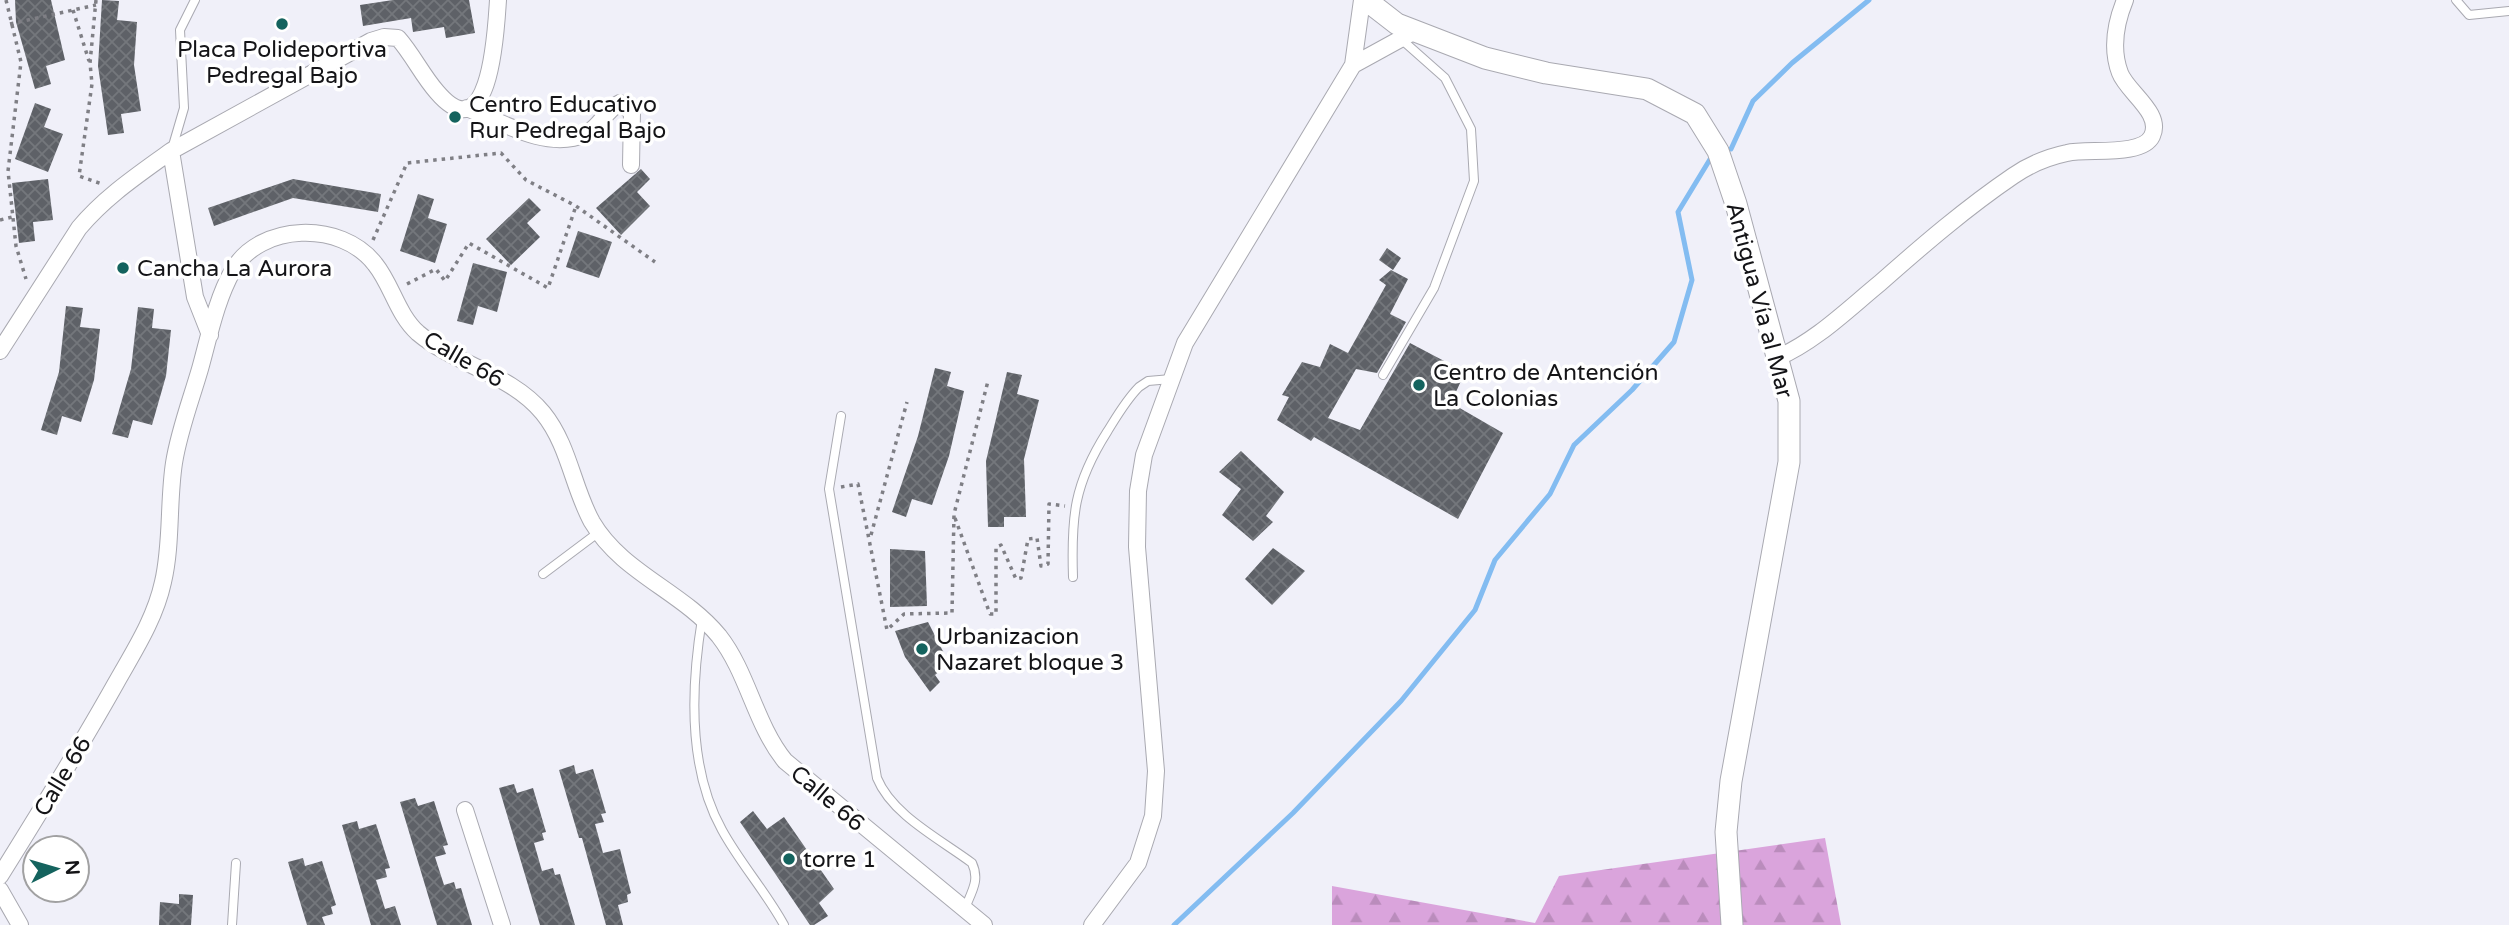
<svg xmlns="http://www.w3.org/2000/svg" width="2509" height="925" viewBox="0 0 2509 925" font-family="'Varela Round',sans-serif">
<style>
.forest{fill:url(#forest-firs)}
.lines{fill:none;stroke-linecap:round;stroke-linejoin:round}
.stream{stroke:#83bcf1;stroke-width:5}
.building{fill:url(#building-cross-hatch)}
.service-casing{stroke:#a9a9b1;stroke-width:10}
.minor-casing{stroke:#a9a9b1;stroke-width:18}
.secondary-casing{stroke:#a9a9b1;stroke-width:23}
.path{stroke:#7f7f85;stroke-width:3.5;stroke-dasharray:3.5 5;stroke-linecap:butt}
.service{stroke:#fff;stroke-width:8}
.minor{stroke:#fff;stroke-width:16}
.secondary{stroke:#fff;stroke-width:21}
.poi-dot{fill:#14635e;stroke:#fff;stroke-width:2.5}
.labels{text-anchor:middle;stroke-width:7;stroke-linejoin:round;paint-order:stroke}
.poi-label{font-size:23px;fill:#141417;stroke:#fff;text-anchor:start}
.street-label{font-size:23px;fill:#141417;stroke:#fff}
</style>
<defs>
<pattern id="forest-firs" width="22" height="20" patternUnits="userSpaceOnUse" patternTransform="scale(1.75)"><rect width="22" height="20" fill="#daa4dc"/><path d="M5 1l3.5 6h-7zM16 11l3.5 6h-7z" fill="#ba8cbc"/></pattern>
<pattern id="building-cross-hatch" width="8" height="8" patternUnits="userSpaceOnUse" patternTransform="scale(1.75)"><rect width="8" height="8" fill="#5e6167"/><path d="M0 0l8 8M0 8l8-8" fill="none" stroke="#74777c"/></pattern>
</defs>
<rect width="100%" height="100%" fill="#f0f0f9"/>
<path class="forest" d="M1825 838 1841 925H1332V886L1535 923 1559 876Z"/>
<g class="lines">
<path class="stream" d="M1731 149 1753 101 1792 63 1869 0
M1174 925 1293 813 1401 701 1475 610 1495 560 1550 494 1574 445 1632 390 1674 342 1692 280 1678 212 1712 156"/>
</g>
<path class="building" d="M15 0H51L65 60 46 66 51 84 35 89 16 22Z
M102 0 119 1 117 20 137 22 134 65 141 111 121 114 124 133 108 135 98 66Z
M393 0H469L475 33 446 38 444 27 413 32 411 18 363 26 360 5Z
M35 103 51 109 44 127 63 134 48 172 15 159Z
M641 169 650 179 637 192 650 206 621 235 596 208Z
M48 179 53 220 33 222 35 241 19 243 12 183Z
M293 179 381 194 378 212 293 198 214 226 208 208Z
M418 194 434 199 428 218 447 224 435 263 400 251Z
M529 198 541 210 527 223 540 237 511 265 486 239Z
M578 231 612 242 599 278 566 267Z
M1387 248 1401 258 1393 270 1379 260Z
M473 263 507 272 497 312 478 306 473 325 457 321Z
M1391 270 1408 279 1390 314 1406 322 1377 373 1356 369 1328 418 1360 430 1410 343 1465 372 1451 403 1503 433 1458 519 1314 437 1311 441 1277 420 1289 397 1282 395 1302 362 1320 367 1330 344 1348 353 1386 285 1379 280Z
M66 306 83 308 80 327 100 329 94 380 81 422 62 416 57 435 41 430 59 372Z
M138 307 154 309 152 328 171 330 166 376 152 425 133 420 128 438 112 434 131 369Z
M935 368 951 372 947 386 964 391 949 456 932 505 912 499 906 517 892 512 918 436Z
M1007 372 1022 375 1017 394 1039 400 1024 459 1026 517H1004V527H988L986 461Z
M1241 451 1284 492 1266 516 1273 522 1253 541 1222 515 1241 489 1219 472Z
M1273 548 1305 571 1272 605 1245 579Z
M890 549 925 551 927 606 890 607Z
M928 622 949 663 935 675 940 682 930 692 905 657 895 631Z
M574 765 576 774 593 769 606 813 601 814 604 822 595 824 603 853 620 849 631 893 627 895 628 902 618 905 623 925H606L582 838H579L559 770Z
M514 784 517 793 533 788 546 832 542 833 544 840 534 843 542 871 553 868 555 875 560 874 575 925H540L499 788Z
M415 798 418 806 434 801 448 845 443 846 446 854 435 857 444 885 454 882 456 889 461 888 472 925H437L400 802Z
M753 811 767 829 784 817 834 889 819 903 828 916 814 925H810L740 822Z
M357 821 359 829 376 824 390 868 385 869 387 877 376 880 385 909 395 906 401 925H371L342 825Z
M303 858 305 866 322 861 336 905 331 907 333 914 322 917 325 925H307L288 862Z
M179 894 193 895 191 925H159L160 902 179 904Z"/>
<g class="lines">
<g class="service-casing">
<path id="service" d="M2456 0 2469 15 2509 11
M172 149 184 108 180 30 195 0
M1383 375 1434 288 1474 181 1471 129 1445 78 1401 39
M841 416 829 489 877 778C892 815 940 839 972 863 980 880 972 891 965 908
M543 574 599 532
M1073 577C1071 516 1074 484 1107 432 1117 416 1126 400 1139 387L1148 381 1171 379
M702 619C691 686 688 769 722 830 740 863 766 892 784 925
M232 925 236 863"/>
</g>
<g class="minor-casing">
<path id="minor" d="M1362 0 1353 65 1415 31
M467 108C501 122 548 151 585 134 600 128 605 110 620 103L632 112 631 165
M171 151 371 41 384 37 398 38C413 55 422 75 437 92 491 155 496 28 498 0
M0 351 79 228C106 196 138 175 171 151L195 297 210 335
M1777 358C1816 341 1847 310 1880 283 1923 245 1966 208 2013 176 2029 165 2048 157 2067 153 2088 148 2142 157 2152 136 2163 113 2127 92 2120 73 2111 49 2116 22 2125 0
M465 810 502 925
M0 876C40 812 79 749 116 683 134 651 155 619 163 582 172 544 168 502 174 463 179 431 191 400 200 369 209 337 216 300 233 270 260 223 341 220 375 264 392 285 397 314 418 333 456 365 511 374 543 413 569 445 573 488 592 522 622 573 682 591 719 636 748 673 755 724 785 761L984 925
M0 890 20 925
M1092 925 1138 863 1153 816 1156 771 1137 547 1138 491 1144 455 1185 343 1353 65"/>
</g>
<g class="secondary-casing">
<path id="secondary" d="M1366 0 1397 24 1485 58 1546 73 1647 89 1695 114 1718 151 1736 204 1789 401V462L1731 781 1726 832 1732 925"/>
</g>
<path class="path" d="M6 0 21 62 8 171 16 246 26 279
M96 0 90 63 92 84 79 176 102 184
M73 10 89 61
M10 24 96 5
M0 220 12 217
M373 240 407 163 501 153 526 180 576 206 655 262
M407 284 436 269 445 281 469 243 548 288 576 206
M841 487 858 484 887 630 904 614 952 613 954 514 988 381
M955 518 990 614H996V547L1001 545 1016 579 1021 578 1028 539 1037 538 1041 566 1048 564 1049 504 1065 506
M871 535 907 402"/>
<use href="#service" class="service"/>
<use href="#minor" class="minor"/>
<use href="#secondary" class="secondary"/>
</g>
<g class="poi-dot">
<circle cx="282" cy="24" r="7"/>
<circle cx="455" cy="117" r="7"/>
<circle cx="123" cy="268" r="7"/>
<circle cx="1419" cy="385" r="7"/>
<circle cx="922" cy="649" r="7"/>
<circle cx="789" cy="859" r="7"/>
</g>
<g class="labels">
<g class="poi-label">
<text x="282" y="57" text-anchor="middle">Placa Polideportiva<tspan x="282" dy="26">Pedregal Bajo</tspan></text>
<text x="469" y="112">Centro Educativo<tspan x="469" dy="26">Rur Pedregal Bajo</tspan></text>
<text x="137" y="276">Cancha La Aurora</text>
<text x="1433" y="380">Centro de Antención<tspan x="1433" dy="26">La Colonias</tspan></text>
<text x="936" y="644">Urbanizacion<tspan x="936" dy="26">Nazaret bloque 3</tspan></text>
<text x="803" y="867">torre 1</text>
</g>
<g class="street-label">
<text transform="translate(1760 300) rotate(75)" y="8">Antigua Vía al Mar</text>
<text transform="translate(464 359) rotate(30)" y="8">Calle 66</text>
<text transform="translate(62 776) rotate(-59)" y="8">Calle 66</text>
<text transform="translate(828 798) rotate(40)" y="8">Calle 66</text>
</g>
</g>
<g transform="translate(56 869) rotate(85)"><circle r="33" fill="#ffffff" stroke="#a1a1a2" stroke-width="2"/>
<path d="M0-5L12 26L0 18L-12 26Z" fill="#14635e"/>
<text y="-10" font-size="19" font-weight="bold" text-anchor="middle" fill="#141417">N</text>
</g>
</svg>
